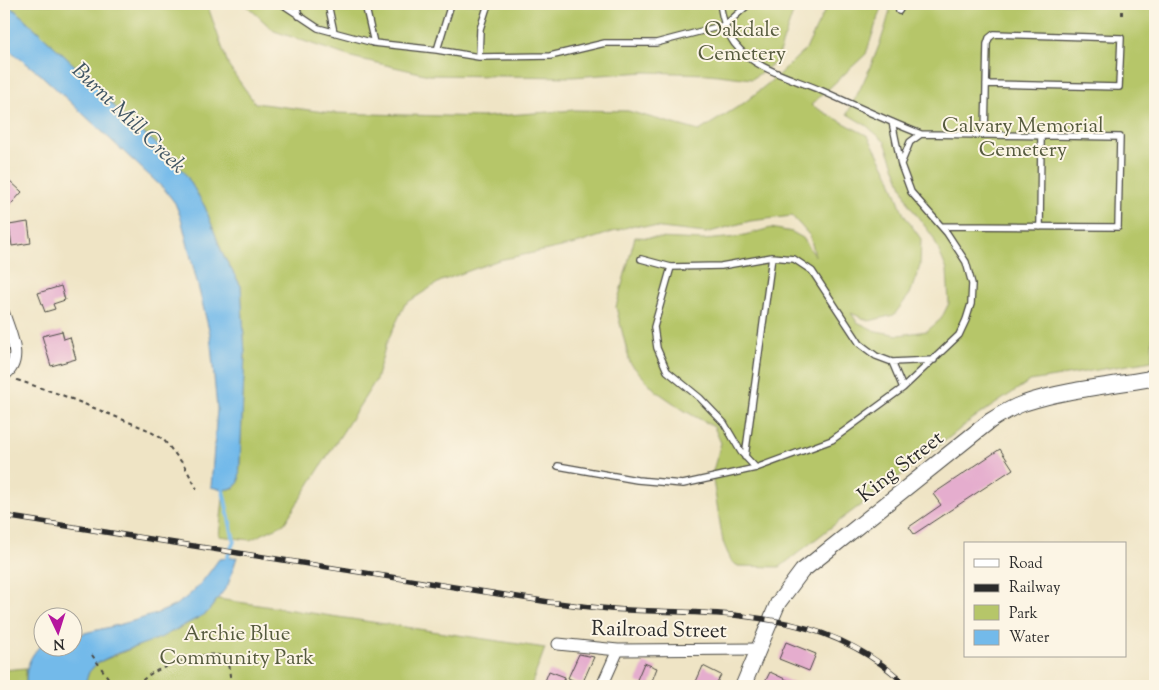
<svg xmlns="http://www.w3.org/2000/svg" width="1159" height="690" viewBox="0 0 1159 690" font-family="'Sorts Mill Goudy',serif">
<style>
.green{fill:#b6c669;stroke:#70784a}
.water{fill:#73baea;stroke:#4f728a}
.lines{fill:none;stroke-linecap:round;stroke-linejoin:round}
.stream{stroke:#73baea;stroke-width:4}
.building{fill:#e5adce}
.service-casing{stroke:#484742;stroke-width:8}
.minor-casing{stroke:#484742;stroke-width:13}
.tertiary-casing{stroke:#484742;stroke-width:17}
.path{stroke:#484742;stroke-width:2;stroke-dasharray:4 4;stroke-linecap:butt}
.service{stroke:#fff;stroke-width:5.5}
.minor{stroke:#fff;stroke-width:11}
.tertiary{stroke:#fff;stroke-width:15}
.rail-casing{stroke:#2b2b2b;stroke-width:5.5}
.rail{stroke:#fcf5e5;stroke-width:4;stroke-dasharray:11;stroke-linecap:butt}
.labels{text-anchor:middle;stroke-width:4;stroke-linejoin:round;paint-order:stroke}
.park-label{font-size:21px;fill:#555a3e;stroke:#fcf5e5}
.street-label{font-size:21px;fill:#2b2b2b;stroke:#fcf5e5}
.water-label{font-size:22px;font-style:italic;fill:#415664;stroke:#fcf5e5}
</style>
<rect width="100%" height="100%" fill="#fcf5e5"/>
<filter id="ink" filterUnits="userSpaceOnUse"><feTurbulence type="fractalNoise" baseFrequency=".02" numOctaves="2"/><feDisplacementMap in="SourceGraphic" scale="10" xChannelSelector="R" yChannelSelector="G"/><feConvolveMatrix kernelMatrix="1 2 1 2 8 2 1 2 1" color-interpolation-filters="sRGB"/></filter>
<filter id="wash" filterUnits="userSpaceOnUse"><feTurbulence type="fractalNoise" baseFrequency=".0096" numOctaves="4" result="noise"/><feDisplacementMap in="SourceGraphic" scale="20" xChannelSelector="R" yChannelSelector="G"/><feGaussianBlur stdDeviation="1.12" result="paint"/><feColorMatrix in="noise" values="0 0 0 0 0 0 0 0 0 0 0 0 0 0 0 0 0 1.4 0 .05"/><feComposite in="paint" operator="in"/></filter>
<g filter="url(#wash)">
<rect width="100%" height="100%" fill="#efe4c5"/>
<path class="green" d="M5 4H207L229 67 255 103 332 113 482 117 575 110 628 111 699 131 744 103 776 77 806 49 828 4H881V8L866 54 811 105 868 136 889 175 904 215 921 239 920 266 910 294 894 315 869 321 851 313 857 322 876 331 899 335 927 331 941 319 949 303 947 270 933 237 909 205 885 142 867 126 847 114C864 83 885 38 891 4H1155V210L1152 361 1030 381 971 420 919 462 843 518 780 567 738 566 731 561 723 542 712 474 721 443 714 427 685 411 656 391 630 363 616 307 635 237 703 240 737 237 771 228 792 232 803 238 815 256 810 236 792 216 750 221 706 233 634 225 576 244 499 260 441 281 405 304 386 344 376 380 284 524 250 540 219 536 224 490 234 488 239 482 245 354 241 286 223 255 205 207 185 173 168 153 124 118 99 88 16 11Z
M245 4H796L776 62 752 79 709 74 645 72 572 77 429 75 351 57 274 31Z
M218 599 545 648 531 686H84L89 672 97 663 178 629 207 613Z
M26 668V686H4V670Z"/>
<path class="water" d="M4 4 16 11 99 88 124 118 168 153 185 173 205 207 223 255 241 286 245 354 239 482C231 492 223 490 211 487L217 409 210 334 181 218 175 203 165 190 40 74 4 46Z
M237 557 228 585 207 613 160 638 118 653 97 663 89 672 84 686H26C26 667 28 658 42 644V648H72L73 636C102 628 160 618 183 600 198 589 209 573 219 559Z"/>
<g class="lines">
<path class="stream" d="M222 486 234 541 226 561"/>
</g>
<g id="blocks">
<path class="building" d="M9 180 22 192 4 212V185Z
M28 222 31 243 12 246 9 225Z
M61 286 65 300 53 304 55 309 45 312 38 293Z
M62 331 64 339 70 337 76 359 51 366 42 336Z
M1000 449 1013 469 914 534 909 527 941 505 933 494Z
M786 642 816 654 809 671 779 659Z
M579 654 594 657 582 684 568 678Z
M644 663 657 668 650 686 636 682Z
M703 666 721 675 715 686H694Z
M549 671 565 677 562 686H543Z
M770 672 800 686H763Z"/>
</g>
</g>
<g filter="url(#ink)">
<use href="#blocks" fill-opacity="0" stroke="#484742" stroke-width="1"/>
<g class="lines">
<g class="service-casing">
<path id="service" d="M282 4 318 28 374 43 437 50 479 57 550 56 605 43H656L725 25 749 4
M296 4 299 16
M328 4 334 32
M365 4 374 43
M720 4C722 17 726 32 734 43 755 70 790 77 820 90 854 105 887 121 921 134
M899 11 903 4
M437 50 451 4
M479 57 480 29 488 4
M985 135 987 44 989 38 994 34 1121 38 1119 87 986 84
M901 164 910 142 921 134 1120 137 1118 227 942 226
M1040 227 1041 136
M641 259 671 267 721 266 772 257 794 259 812 271 860 344 876 356 892 362 934 360
M671 267 654 327 657 348 667 371 700 398 724 423 741 452 756 468
M892 362 903 388
M745 457 772 257
M558 466 637 480 683 484 756 468 832 440 903 388 959 335 966 320 971 304 972 284 966 262 947 233 911 192 901 165 892 122"/>
</g>
<g class="minor-casing">
<path id="minor" d="M4 314C10 333 25 361 4 375
M558 644 618 650 759 649
M602 686 618 650"/>
</g>
<g class="tertiary-casing">
<path id="tertiary" d="M743 686 778 603 802 571 990 421C1001 414 1012 407 1025 403 1064 390 1107 386 1148 379L1155 375"/>
</g>
<path class="path" d="M1048 9V4
M1122 15V4
M17 380 62 395 146 429 163 439 184 465 197 489
M92 655 114 686
M137 686C141 681 146 677 152 673 164 667 211 648 223 657 230 662 230 678 231 686"/>
<use href="#service" class="service"/>
<use href="#minor" class="minor"/>
<use href="#tertiary" class="tertiary"/>
<g class="rail-casing">
<path id="rail" d="M4 516 549 602C575 605 602 609 628 610 728 614 830 610 907 686"/>
</g>
<use href="#rail" class="rail"/>
</g>
</g>
<g class="labels">
<g class="park-label">
<text x="742" y="36">Oakdale<tspan x="742" dy="24">Cemetery</tspan></text>
<text x="1023" y="132">Calvary Memorial<tspan x="1023" dy="24">Cemetery</tspan></text>
<text x="237" y="640">Archie Blue<tspan x="237" dy="24">Community Park</tspan></text>
</g>
<g class="street-label">
<text transform="translate(900 466) rotate(-38)" y="7">King Street</text>
<text transform="translate(659 629) rotate(1)" y="7">Railroad Street</text>
</g>
<g class="water-label">
<text transform="translate(130 117) rotate(44)" y="8">Burnt Mill Creek</text>
</g>
</g>
<rect width="1159" height="690" fill="none" stroke="#fcf5e5" stroke-width="20"/>
<rect x="964" y="542" width="162" height="115" fill="#fcf5e5" stroke="#a8a49b"/>
<rect x="974" y="559" width="25" height="8" fill="#ffffff" stroke="#a8a49b"/>
<text x="1009" y="568" font-size="15" fill="#2b2b2b">Road</text>
<rect x="974" y="584" width="25" height="8" fill="#2b2b2b" stroke="#a8a49b"/>
<text x="1009" y="592" font-size="15" fill="#2b2b2b">Railway</text>
<rect x="974" y="605" width="25" height="15" fill="#b6c669" stroke="#a8a49b"/>
<text x="1009" y="618" font-size="15" fill="#2b2b2b">Park</text>
<rect x="974" y="630" width="25" height="15" fill="#73baea" stroke="#a8a49b"/>
<text x="1009" y="642" font-size="15" fill="#2b2b2b">Water</text>
<g transform="translate(58 632) rotate(176)"><circle r="24" fill="#fcf5e5" stroke="#a8a49b"/>
<path d="M0-4L9 19L0 12L-9 19Z" fill="#b5179e"/>
<text y="-8" font-size="14" font-weight="bold" text-anchor="middle" fill="#2b2b2b">N</text>
</g>
</svg>
